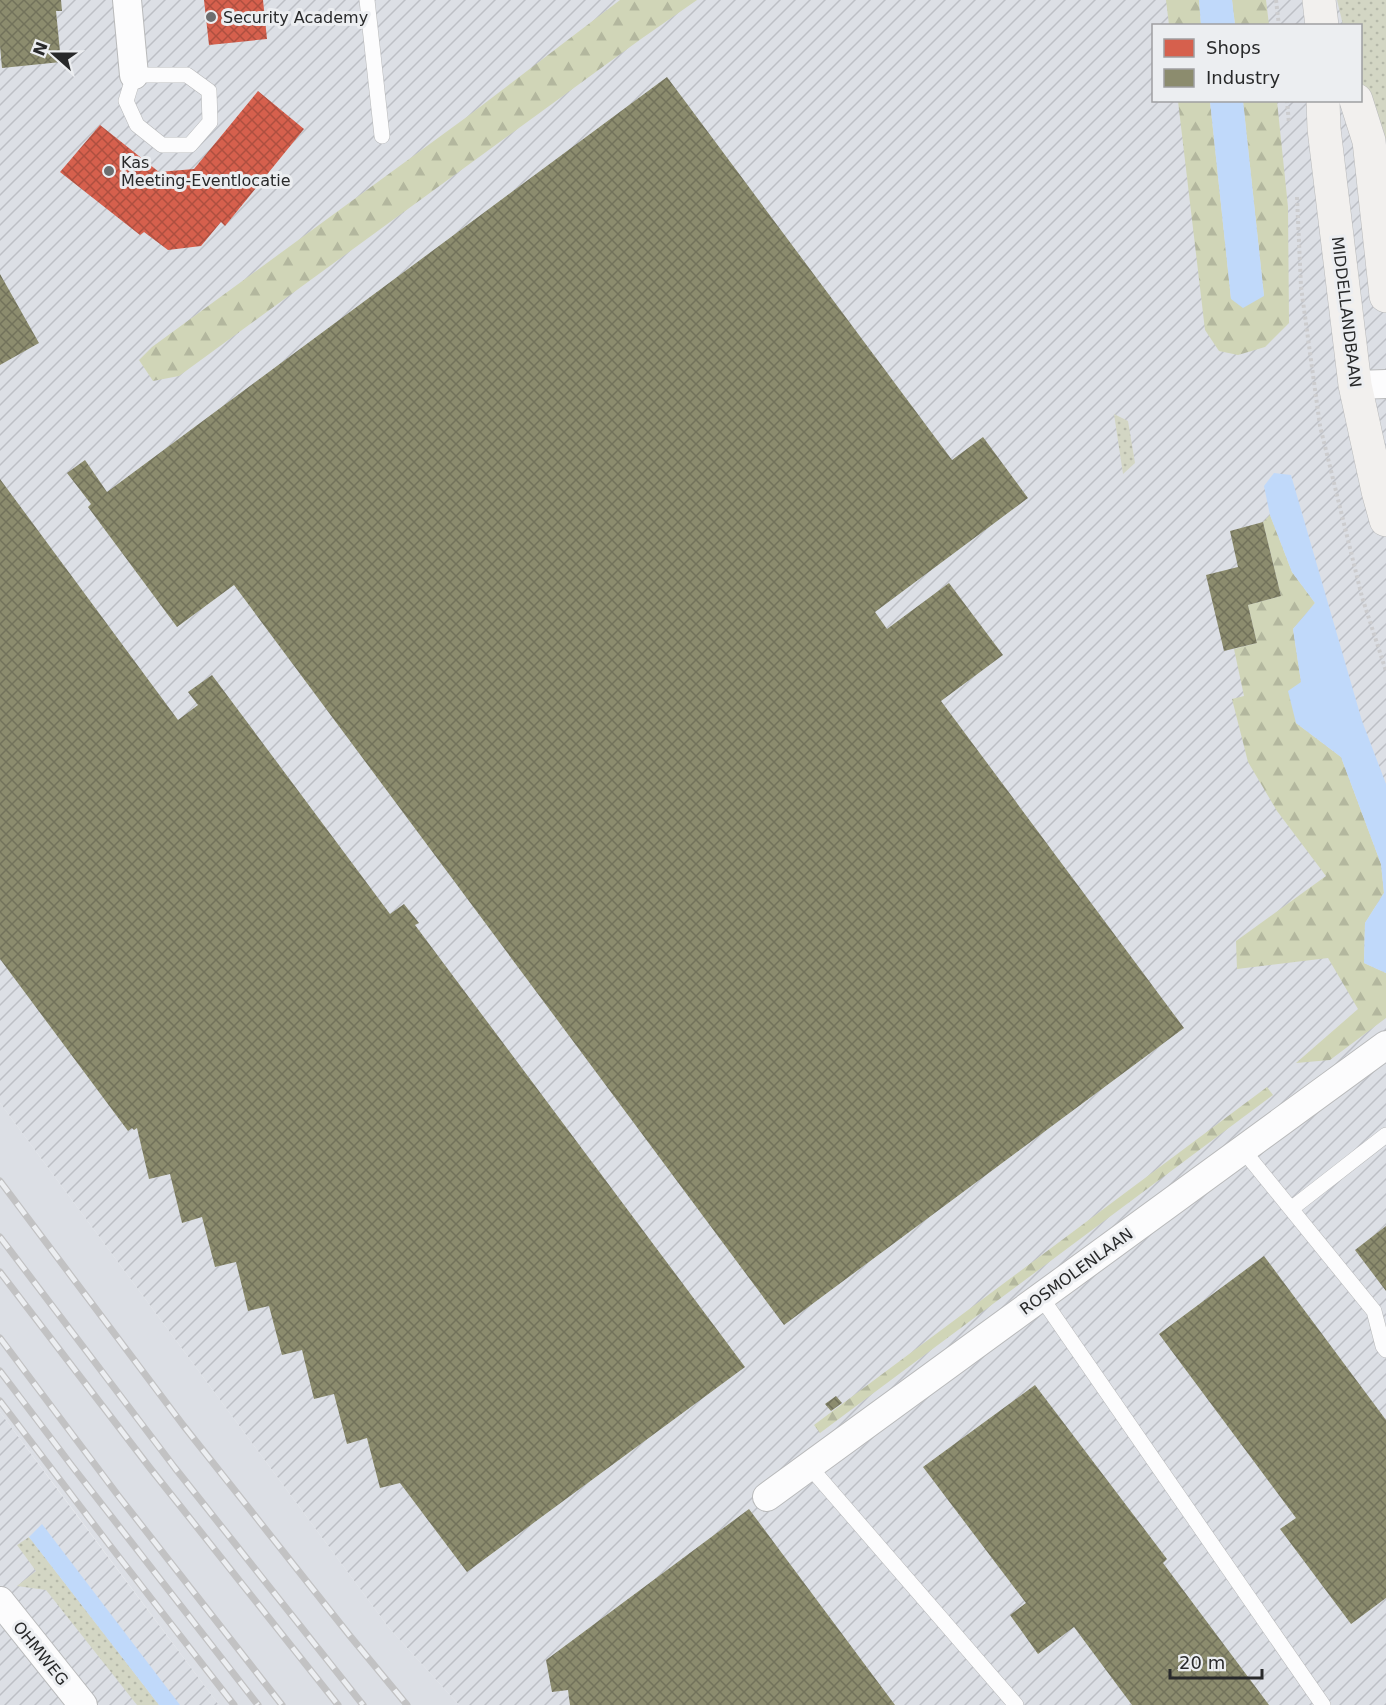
<svg xmlns="http://www.w3.org/2000/svg" width="1386" height="1705" viewBox="0 0 1386 1705" font-family="'DejaVu Sans',sans-serif">
<style>
.industrial{fill:url(#industrial-furrows);fill-rule:evenodd}
.built{fill:#dcdfe5}
.grass{fill:url(#grass-dots)}
.forest{fill:url(#forest-firs)}
.water{fill:#c0d9fa}
.shops{fill:url(#shops-cross-hatch)}
.industry{fill:url(#industry-cross-hatch)}
.lines{fill:none;stroke-linecap:round;stroke-linejoin:round}
.service-casing{stroke:#b9babb;stroke-width:16}
.minor-casing{stroke:#b9babb;stroke-width:30}
.secondary-casing{stroke:#b9babb;stroke-width:34}
.path{stroke:#ccccce;stroke-width:4;stroke-dasharray:3 3;stroke-linecap:butt}
.service{stroke:#fcfcfd;stroke-width:15}
.minor{stroke:#fcfcfd;stroke-width:28}
.secondary{stroke:#f2f0ee;stroke-width:33}
.rail-casing{stroke:#c2c2c3;stroke-width:7}
.rail{stroke:#eceef1;stroke-width:4.5;stroke-dasharray:14;stroke-linecap:butt}
.poi-dot{fill:#6d6e6f;stroke:#eceef1;stroke-width:2}
.labels{text-anchor:middle;stroke-width:6;stroke-linejoin:round;paint-order:stroke}
.poi-label{font-size:16px;fill:#28292a;stroke:#eceef1;text-anchor:start}
.street-label{font-size:16px;fill:#28292a;stroke:#eceef1}
</style>
<defs>
<pattern id="industrial-furrows" width="10" height="10" patternUnits="userSpaceOnUse" patternTransform="scale(1.5)"><rect width="10" height="10" fill="#dcdfe5"/><path d="M-1 1l2-2M0 10L10 0M9 11l2-2" fill="none" stroke="#bdbfc5"/></pattern>
<pattern id="grass-dots" width="8" height="8" patternUnits="userSpaceOnUse" patternTransform="scale(1.5)"><rect width="8" height="8" fill="#d3d6c4"/><path d="M2 2h.1M6 6h.1" fill="none" stroke="#b5b8a9" stroke-width="1.8" stroke-linecap="round"/></pattern>
<pattern id="forest-firs" width="22" height="20" patternUnits="userSpaceOnUse" patternTransform="scale(1.5)"><rect width="22" height="20" fill="#d0d5b7"/><path d="M5 1l3.5 6h-7zM16 11l3.5 6h-7z" fill="#b3b79e"/></pattern>
<pattern id="shops-cross-hatch" width="8" height="8" patternUnits="userSpaceOnUse" patternTransform="scale(1.5)"><rect width="8" height="8" fill="#d6604d"/><path d="M0 0l8 8M0 8l8-8" fill="none" stroke="#ae4f40"/></pattern>
<pattern id="industry-cross-hatch" width="8" height="8" patternUnits="userSpaceOnUse" patternTransform="scale(1.5)"><rect width="8" height="8" fill="#8c8c6e"/><path d="M0 0l8 8M0 8l8-8" fill="none" stroke="#72725b"/></pattern>
</defs>
<rect width="100%" height="100%" fill="#edeef0"/>
<path class="industrial" d="M0 0H1386V1705H459L389 1628 0 1103ZM1154 26H1360V100H1154Z
M0 1412 69 1505 219 1705H0Z"/>
<path class="built" d="M0 1103 389 1628 459 1705H219L0 1412Z"/>
<path class="grass" d="M1337 0H1386V219L1376 134 1361 83 1360 26 1343 25Z
M1114 414 1128 421 1135 463 1123 474Z
M29 1537 159 1705H137L46 1590 17 1586 36 1571 17 1545Z"/>
<path class="forest" d="M620 0H697L641 39 179 376 153 381 139 360 152 347 468 116Z
M1166 0H1199L1201 25H1169Z
M1232 0H1266L1269 25H1235Z
M1178 101H1210L1231 299 1264 296 1243 101H1277L1288 207 1289 323 1265 347 1238 355 1219 351 1205 330Z
M1270 515 1292 572 1315 603 1293 629 1301 682 1296 723 1341 757 1381 864 1384 893 1365 923 1364 963 1386 973V1018L1330 1060 1296 1063 1358 1009 1328 958 1237 969 1236 941 1326 876 1277 811 1248 762 1232 699 1244 696 1234 649 1257 643 1248 605 1281 596 1263 522Z
M1267 1087 1273 1095 820 1433 814 1425Z"/>
<path class="water" d="M1199 0H1232L1235 25H1201Z
M1210 101H1243L1264 296 1243 308 1231 299Z
M1274 473 1291 475 1362 721 1386 784V973L1364 963 1365 923 1384 893 1381 864 1341 757 1296 723 1288 691 1301 682 1293 629 1315 603 1292 572 1270 515 1264 486Z
M42 1524 180 1705H159L29 1537Z"/>
<path class="shops" d="M204 0H263L267 39 209 45Z
M258 91 304 129 225 226 221 222 201 246 168 250 144 232 140 235 60 172 100 125 159 172 194 169Z"/>
<path class="industry" d="M0 0H61L62 11H56L61 62 2 68 0 46Z
M667 77 952 460 983 437 1028 498 875 612 887 629 949 583 1003 655 941 701 1184 1028 784 1325 234 585 177 627 88 507 91 504 67 473 85 460 107 492Z
M0 274 39 343 0 365Z
M0 479 178 720 198 705 188 692 212 675 390 914 404 904 419 923 415 925 745 1367 467 1572 400 1483 380 1488 367 1438 347 1444 334 1394 314 1399 302 1350 282 1355 269 1306 248 1311 236 1262 215 1267 202 1217 182 1223 170 1174 149 1179 137 1128 134 1130 132 1128 128 1131 0 959Z
M1263 522 1281 596 1248 605 1257 643 1224 651 1206 575 1238 567 1230 531Z
M1386 1226V1291L1355 1250Z
M1264 1256 1386 1420V1598L1351 1624 1280 1529 1296 1518 1159 1334Z
M1035 1385 1167 1559 1163 1563 1269 1705H1132L1074 1627 1038 1654 1010 1615 1026 1603 923 1467Z
M836 1396 842 1403 831 1411 825 1404Z
M749 1509 895 1705H570L568 1690 552 1692 546 1660Z"/>
<g class="lines">
<g class="service-casing">
<path id="service" d="M367 0 382 136
M134 75H187L209 91 210 122 190 145H162L137 125 126 101Z
M1243 1150 1374 1311 1383 1346 1386 1350
M1291 1209 1386 1135
M1041 1297 1323 1705
M809 1466 1016 1705"/>
</g>
<g class="minor-casing">
<path id="minor" d="M127 0 134 75
M1355 385 1386 384
M767 1497 1386 1045
M0 1601 83 1705"/>
</g>
<g class="secondary-casing">
<path id="secondary" d="M1319 0 1322 26
M1323 100 1324 129 1355 385 1378 491 1386 520
M1356 100 1369 141 1386 296"/>
</g>
<path class="path" d="M1276 0 1279 26
M1287 100 1289 124
M1297 197 1301 287 1320 426 1362 597 1386 671"/>
<use href="#service" class="service"/>
<use href="#minor" class="minor"/>
<use href="#secondary" class="secondary"/>
<g class="rail-casing">
<path id="rail" d="M0 1181 183 1425 350 1636 407 1705
M0 1237 175 1468 363 1705
M0 1272 150 1468 338 1705
M0 1338 117 1494 282 1705
M0 1371 72 1466 258 1705
M0 1401 108 1543 234 1705"/>
</g>
<use href="#rail" class="rail"/>
</g>
<g class="poi-dot">
<circle cx="211" cy="17" r="6"/>
<circle cx="109" cy="171" r="6"/>
</g>
<g class="labels">
<g class="poi-label">
<text x="223" y="23">Security Academy</text>
<text x="121" y="168">Kas<tspan x="121" dy="18">Meeting-Eventlocatie</tspan></text>
</g>
<g class="street-label">
<text transform="translate(1347 312) rotate(83)" y="6">MIDDELLANDBAAN</text>
<text transform="translate(1076 1271) rotate(-36)" y="6">ROSMOLENLAAN</text>
<text transform="translate(41 1653) rotate(51)" y="6">OHMWEG</text>
</g>
</g>
<rect x="1152" y="24" width="210" height="78" fill="#eceef1" stroke="#9e9fa1" stroke-width="1.5"/>
<rect x="1164" y="39" width="30" height="18" fill="#d6604d" stroke="#9e9fa1" stroke-width="1.5"/>
<text x="1206" y="54" font-size="18" fill="#28292a">Shops</text>
<rect x="1164" y="69" width="30" height="18" fill="#8c8c6e" stroke="#9e9fa1" stroke-width="1.5"/>
<text x="1206" y="84" font-size="18" fill="#28292a">Industry</text>
<g transform="translate(54 54) rotate(291)" stroke="#eceef1" stroke-width="4.5" paint-order="stroke">
<path d="M0-4.5L10 22L0 15L-10 22Z" fill="#28292a"/>
<text y="-9" font-size="16" font-weight="bold" text-anchor="middle" fill="#28292a">N</text>
</g>
<path d="M1170 1669v9h92v-9" fill="none" stroke="#28292a" stroke-width="3"/>
<text x="1179" y="1669" font-size="18" fill="#28292a" stroke="#eceef1" stroke-width="4.5" paint-order="stroke">20 m</text>
</svg>
